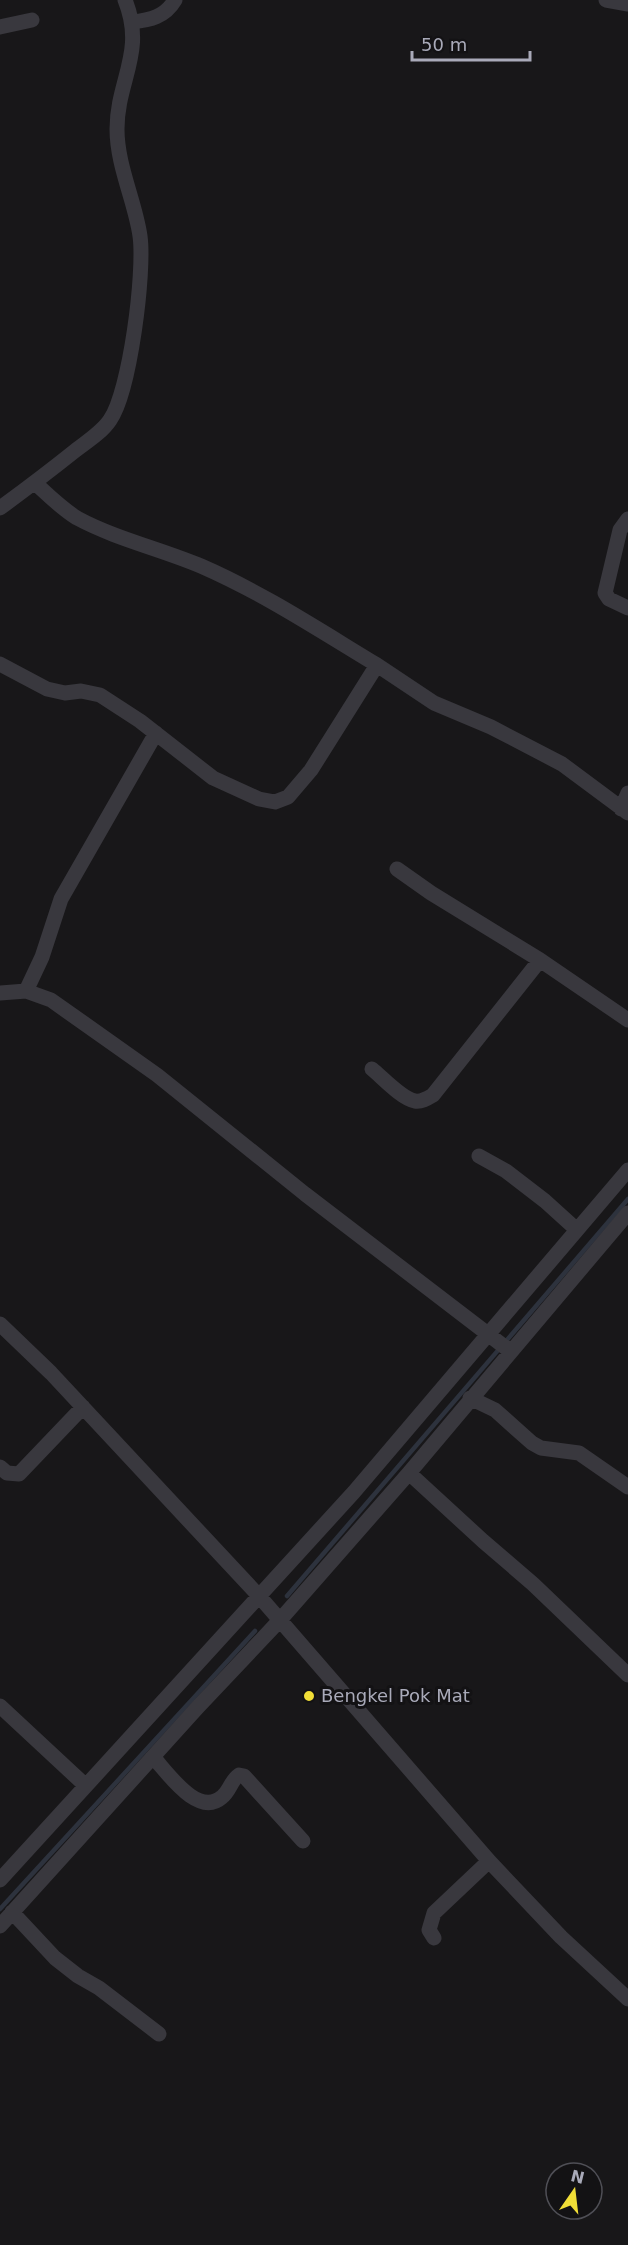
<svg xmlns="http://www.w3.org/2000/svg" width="628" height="2245" viewBox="0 0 628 2245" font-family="'DejaVu Sans',sans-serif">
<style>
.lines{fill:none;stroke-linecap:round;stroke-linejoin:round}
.stream{stroke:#2d323d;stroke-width:4.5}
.minor{stroke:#39383e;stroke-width:15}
.poi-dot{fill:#f1de37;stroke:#131214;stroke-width:2}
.labels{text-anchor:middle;stroke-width:6;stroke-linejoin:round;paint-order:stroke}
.poi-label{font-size:18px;fill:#a9aab9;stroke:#131214;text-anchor:start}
</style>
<rect width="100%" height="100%" fill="#181719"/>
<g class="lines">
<path class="stream" d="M287 1596 628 1199
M0 1909 255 1631"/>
<path class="minor" d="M606 0 628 4
M132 22C150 20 165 17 175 0
M0 27 32 20
M35 483C48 495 62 509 77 518 116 539 161 549 201 566 263 593 319 630 377 665
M0 508C26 489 51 470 76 450 88 441 102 432 110 420 130 391 145 272 140 236 135 201 117 166 117 129 117 80 146 52 125 0
M628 519 620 530 605 593 609 599 628 608
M0 664 47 689 65 693 81 691 100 695 140 721 213 778 259 799 275 802 288 797 311 770 377 665 434 703 491 727 562 764 628 813
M621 809 628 793
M397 869 431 893 540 960 628 1020
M26 991 42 957 61 899 156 733
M0 993 26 991 51 1000 157 1075 305 1194 510 1351
M372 1069C382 1077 402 1099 415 1101 422 1102 428 1098 433 1095L540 960
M479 1156 506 1171 545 1201 577 1230
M0 1324 51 1373 259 1596 489 1861 561 1937 628 1999
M470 1398 495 1410 532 1443 541 1448 579 1453 628 1487
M0 1467 7 1473 19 1474 83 1407
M409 1473 483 1541 533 1584 628 1675
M0 1706 86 1786
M153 1757C168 1773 198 1818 222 1797 230 1791 231 1780 239 1775L244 1776 303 1841
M0 1880 354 1492 628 1170
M12 1912 55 1958 78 1976 99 1988 159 2034
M0 1926 197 1708 280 1620 409 1473 628 1213
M434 1938 429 1930 434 1913 489 1861"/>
</g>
<circle class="poi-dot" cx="309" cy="1696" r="6"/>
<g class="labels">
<g class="poi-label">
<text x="321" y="1702">Bengkel Pok Mat</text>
</g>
</g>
<g transform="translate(574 2191) rotate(14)"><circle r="28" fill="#131214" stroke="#4f4f56" stroke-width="1.5"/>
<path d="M0-4.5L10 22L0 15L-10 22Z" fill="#f1de37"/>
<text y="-9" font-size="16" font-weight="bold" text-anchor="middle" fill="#a9aab9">N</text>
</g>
<path d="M412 51v9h118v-9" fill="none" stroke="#a9aab9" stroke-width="3"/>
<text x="421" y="51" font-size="18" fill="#a9aab9" stroke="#131214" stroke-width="4.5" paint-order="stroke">50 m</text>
</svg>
